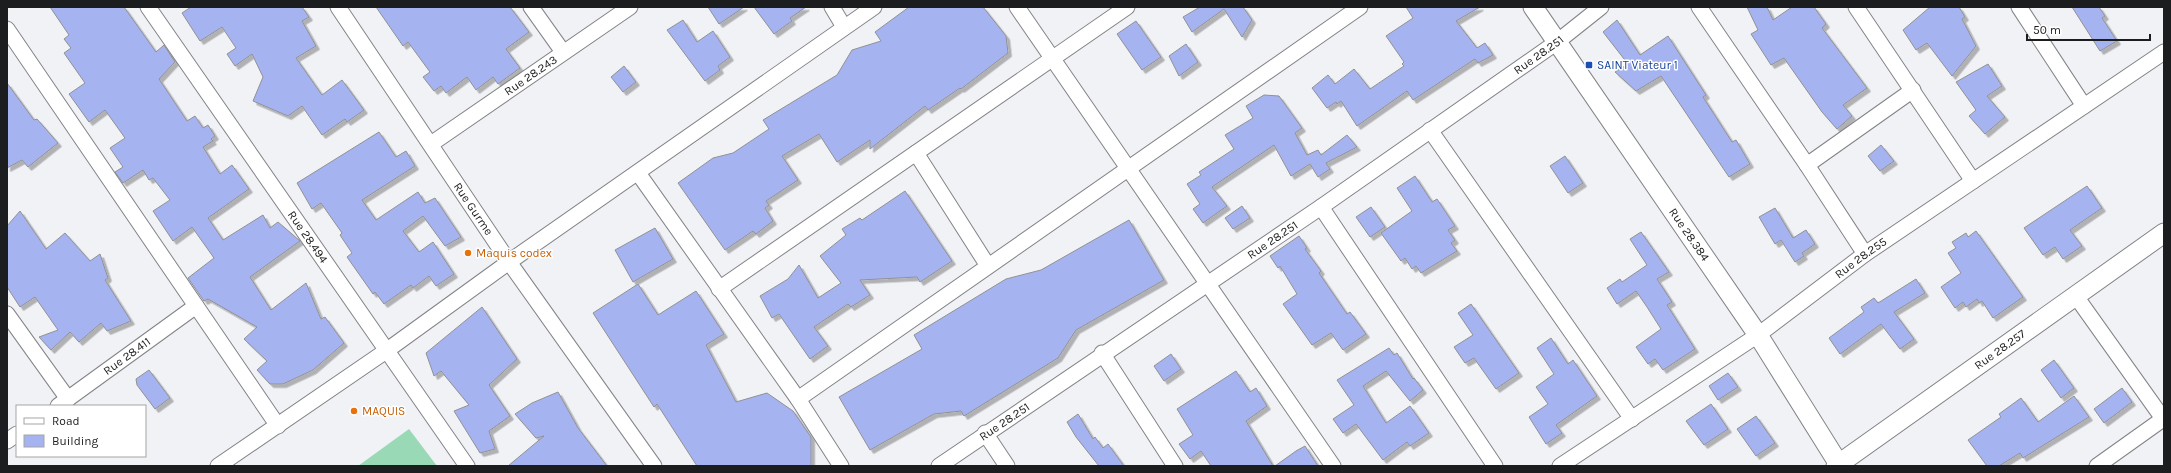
<svg xmlns="http://www.w3.org/2000/svg" width="2171" height="473" viewBox="0 0 2171 473" font-family="Karla,sans-serif">
<style>
.green{fill:#99d9b6}
.building{fill:#a6b3f1;stroke:#909195;filter:url(#shadow)}
.lines{fill:none;stroke-linecap:round;stroke-linejoin:round}
.minor-casing{stroke:#838487;stroke-width:17}
.tertiary-casing{stroke:#838487;stroke-width:21}
.minor{stroke:#fff;stroke-width:15}
.tertiary{stroke:#fff;stroke-width:19}
.transit-dot{fill:#1a4fb4;stroke:#fff;stroke-width:1.5}
.food-dot{fill:#e8710a;stroke:#fff;stroke-width:1.5}
.labels{text-anchor:middle;stroke-width:3;stroke-linejoin:round;paint-order:stroke}
.street-label{font-size:12px;fill:#1c1d1e;stroke:#fff}
.transit-label{font-size:12px;fill:#164399;stroke:#fff;text-anchor:start}
.food-label{font-size:12px;fill:#c56008;stroke:#fff;text-anchor:start}
</style>
<defs>
<filter id="shadow"><feDropShadow dx="3.5" dy="3.5" stdDeviation="0" flood-color="#0004"/></filter>
</defs>
<rect width="100%" height="100%" fill="#f1f2f6"/>
<path class="green" d="M409 429 437 466H358Z"/>
<path class="building" d="M50 7H124L156 52 164 45 175 62 159 79 187 121 195 116 203 128 208 125 215 136 211 139 213 141 203 147 220 174 232 165 249 189 208 218 223 240 263 215 270 228 278 222 300 241 250 277 271 310 306 283 321 319 325 317 344 343 313 370 283 384H270L257 370 267 361 244 339 257 327 208 299 204 301 188 278 214 258 192 227 173 241 153 211 170 200 153 178 149 180 143 170 123 183 115 172 123 167 110 148 125 138 105 110 89 122 69 94 85 83 64 53 71 48 64 39 69 35Z
M191 7H302L309 17 302 21 316 46 296 58 322 95 342 80 364 110 347 122 345 119 322 135 302 106 288 116 253 101 263 77 252 54 235 66 227 54 236 48 222 27 200 41 182 13Z
M376 7H510L529 32 506 49 520 68 498 84 493 77 476 90 467 77 446 93 441 86 434 91 423 77 430 72 408 42 403 46Z
M708 7H744L719 24Z
M754 7H806L790 18 792 21 774 34Z
M909 7H983L1006 36 1008 53 961 89 960 88 928 110 925 106 870 149V140L837 162 819 134 782 156 798 180 766 201 769 205 765 208 773 221 756 234 753 231 725 250 678 183 713 158 733 153 769 129 763 120 837 75 852 50 881 41 875 32Z
M1200 7H1243L1252 20 1242 37 1224 9 1192 32 1183 17Z
M1406 7H1480L1456 21 1477 48 1485 43 1493 55 1478 63 1475 59 1413 100 1407 91 1357 126 1341 101 1337 104 1336 102 1327 108 1312 88 1328 75 1335 84 1354 69 1370 89 1404 66 1402 64 1404 62 1386 36 1413 18Z
M1747 7H1767L1773 20 1792 7H1814L1826 24 1822 28 1867 88 1843 105 1852 116 1837 129 1822 112 1784 58 1771 65 1751 34 1758 30Z
M1930 7H1959L1965 17 1962 19 1976 46 1952 76 1927 43 1916 50 1903 30Z
M2072 7H2099L2105 16 2102 18 2117 41 2100 51Z
M683 20 697 42 713 31 730 57 718 66 720 70 705 81 667 30Z
M1617 20 1640 55 1668 36 1706 95 1703 97 1732 142 1736 140 1750 164 1729 177 1661 76 1636 91 1615 72 1628 64 1603 32Z
M1136 21 1161 57 1142 70 1117 34Z
M1186 44 1198 62 1179 76 1169 56Z
M1988 64 2002 86 1987 96 2005 117 1985 134 1969 116 1976 110 1956 82Z
M624 66 636 82 623 92 611 77Z
M7 83 34 120 37 119 58 143 28 167 22 160 7 168Z
M1264 95 1279 96 1302 128 1295 133 1307 155 1318 150 1321 155 1347 135 1357 147 1326 163 1330 169 1318 177 1310 164 1291 176 1274 145 1212 187 1227 206 1203 223 1193 209 1200 204 1187 184 1201 175 1199 172 1234 149 1225 135 1253 118 1246 106Z
M379 132 396 157 406 151 415 166 362 200 376 220 418 192 425 203 435 198 461 237 445 246 423 216 403 231 419 252 433 242 454 274 436 286 429 276 413 288 411 285 384 304 375 292 373 294 347 257 352 253 340 235 342 233 321 203 312 209 297 183Z
M1881 145 1894 161 1880 171 1868 156Z
M1565 156 1583 183 1568 193 1550 166Z
M1415 176 1432 202 1437 199 1455 226 1448 230 1455 240 1451 243 1457 251 1421 273 1416 266 1412 269 1405 258 1401 261 1381 233 1412 211 1397 188Z
M2087 186 2102 208 2070 230 2082 246 2063 259 2055 247 2043 255 2024 228Z
M905 191 952 261 920 282 917 277 860 280 870 295 851 307 848 304 814 327 828 346 810 359 779 314 772 318 760 296 788 279 799 265 818 298 841 283 820 256 846 235 842 229 860 218 862 220Z
M1242 206 1250 218 1233 229 1225 218Z
M1371 207 1385 227 1370 237 1356 217Z
M1775 208 1793 238 1806 230 1815 244 1802 253 1804 256 1795 262 1781 240 1775 244 1759 217Z
M20 211 46 249 65 233 90 261 100 254 108 278 105 280 131 321 107 331 101 323 79 342 70 332 51 350 39 337 58 330 35 297 20 307 7 287V226Z
M1129 220 1164 280 1076 330 1058 358 964 416 961 411 934 414 870 450 839 397 922 349 914 335 1006 279 1041 270Z
M655 228 673 259 633 282 615 250Z
M1976 231 2023 297 1993 318 1982 301 1979 303 1977 299 1966 307 1963 302 1955 308 1941 287 1961 273 1948 253 1956 248 1952 242 1966 233 1968 237Z
M1641 232 1669 272 1657 279 1672 302 1667 305 1695 349 1663 370 1655 359 1648 364 1636 347 1661 329 1647 307 1636 291 1617 304 1607 288 1620 279 1622 282 1647 265 1630 239Z
M1299 236 1307 248 1305 249 1321 271 1319 273 1347 314 1350 312 1366 334 1343 350 1331 333 1312 345 1283 304 1297 294 1280 266 1278 268 1270 256Z
M1916 279 1925 293 1894 312 1914 339 1900 349 1881 324 1840 354 1829 338 1864 312 1861 307 1874 298 1878 303Z
M638 284 658 315 696 291 724 334 706 345 736 402 767 393 793 411 811 437V466H697L657 404 654 407 593 313Z
M1471 304 1519 373 1496 389 1474 358 1465 363 1454 347 1473 335 1458 313Z
M482 307 517 359 489 385 510 416 489 431 495 449 480 453 454 411 469 405 441 371 434 376 426 353Z
M1551 338 1568 364 1573 360 1597 396 1556 425 1562 433 1546 444 1529 417 1548 404 1536 387 1554 374 1537 348Z
M1389 348 1394 355 1397 353 1413 379 1414 378 1423 390 1410 401 1386 371 1363 386 1386 423 1410 406 1429 433 1410 446 1407 442 1383 460 1356 424 1343 433 1333 419 1354 405 1337 380Z
M1171 354 1181 369 1164 381 1154 366Z
M2054 360 2074 388 2061 398 2041 370Z
M149 370 170 398 155 409 137 385 136 379Z
M1236 371 1250 392 1256 388 1267 406 1246 421 1273 466H1211L1201 451 1190 459 1179 444 1193 435 1177 409Z
M1728 373 1738 387 1718 400 1709 386Z
M2122 388 2132 402 2104 423 2094 409Z
M558 392 578 428 607 466H508L544 436 536 438 515 414 532 403Z
M2074 396 2089 417 2023 458 2020 453 1999 466H1987L1968 440 2001 417 1999 414 2021 398 2038 422Z
M1711 404 1728 429 1704 445 1686 421Z
M1078 414 1093 439 1095 437 1103 448 1108 444 1124 466H1099L1076 437 1067 422Z
M1756 416 1775 443 1756 456 1737 429Z
M1305 446 1318 466H1275L1296 451Z"/>
<g class="lines">
<g class="minor-casing">
<g id="minor">
<path id="s1" d="M148 7 467 466"/>
<path id="s2" d="M338 7 509 262 654 466"/>
<path d="M531 7 563 52"/>
<path d="M832 7 844 27"/>
<path d="M1017 7 1333 466"/>
<path d="M1699 7 1807 165 1865 254"/>
<path d="M1856 7 1973 181"/>
<path d="M2019 7 2084 106"/>
<path d="M7 29 278 426"/>
<path d="M1430 130 1632 419"/>
<path id="s3" d="M431 144 630 7"/>
<path d="M916 153 988 266"/>
<path d="M1807 165 1913 90"/>
<path d="M638 173 798 399 841 466"/>
<path d="M1321 207 1495 466"/>
<path d="M719 289 1127 7"/>
<path d="M2075 295 2164 420"/>
<path d="M7 314 68 399"/>
<path d="M1102 353 1175 466"/>
<path d="M798 399 1360 7"/>
<path id="s4" d="M58 406 196 306"/>
<path d="M985 433 1007 466"/>
<path d="M7 441 17 434"/>
<path d="M218 466 386 351 509 262 874 7"/>
<path id="s5" d="M939 466 1321 207 1557 42 1601 7"/>
<path id="s6" d="M1560 466 1758 335 1865 254 2164 52"/>
<path d="M2097 466 2163 419"/>
</g>
</g>
<g class="tertiary-casing">
<g id="tertiary">
<path id="s7" d="M1533 7 1758 335 1840 466"/>
<path id="s8" d="M1836 466 2164 233"/>
</g>
</g>
<use href="#minor" class="minor"/>
<use href="#tertiary" class="tertiary"/>
</g>
<rect class="transit-dot" x="1585" y="61" width="8" height="8" rx="2"/>
<g class="food-dot">
<circle cx="468" cy="253" r="4"/>
<circle cx="354" cy="411" r="4"/>
</g>
<g class="labels">
<g class="street-label">
<text dy="4" stroke="none"><textPath href="#s5" startOffset="727">Rue 28.251</textPath></text>
<text dy="4" stroke="none"><textPath href="#s3" startOffset="121">Rue 28.243</textPath></text>
<text dy="4" stroke="none"><textPath href="#s2" startOffset="243">Rue Gurme</textPath></text>
<text dy="4" stroke="none"><textPath href="#s7" startOffset="276">Rue 28.384</textPath></text>
<text dy="4" stroke="none"><textPath href="#s1" startOffset="280">Rue 28.494</textPath></text>
<text dy="4" stroke="none"><textPath href="#s5" startOffset="403">Rue 28.251</textPath></text>
<text dy="4" stroke="none"><textPath href="#s6" startOffset="366">Rue 28.255</textPath></text>
<text dy="4" stroke="none"><textPath href="#s8" startOffset="201">Rue 28.257</textPath></text>
<text dy="4" stroke="none"><textPath href="#s4" startOffset="85">Rue 28.411</textPath></text>
<text dy="4" stroke="none"><textPath href="#s5" startOffset="79">Rue 28.251</textPath></text>
</g>
<g class="transit-label">
<text x="1597" y="69">SAINT Viateur 1</text>
</g>
<g class="food-label">
<text x="476" y="257">Maquis codex</text>
<text x="362" y="415">MAQUIS</text>
</g>
</g>
<rect width="2171" height="473" fill="none" stroke="#1c1d1e" stroke-width="16"/>
<rect x="16" y="405" width="130" height="52" fill="#ffffff" stroke="#a4a5a5"/>
<rect x="24" y="418" width="20" height="6" fill="#ffffff" stroke="#a4a5a5"/>
<text x="52" y="425" font-size="12" fill="#1c1d1e">Road</text>
<rect x="24" y="435" width="20" height="12" fill="#a6b3f1" stroke="#a4a5a5"/>
<text x="52" y="445" font-size="12" fill="#1c1d1e">Building</text>
<path d="M2027 34v6h123v-6" fill="none" stroke="#1c1d1e" stroke-width="2"/>
<text x="2033" y="34" font-size="12" fill="#1c1d1e" stroke="#ffffff" stroke-width="3" paint-order="stroke">50 m</text>
</svg>
